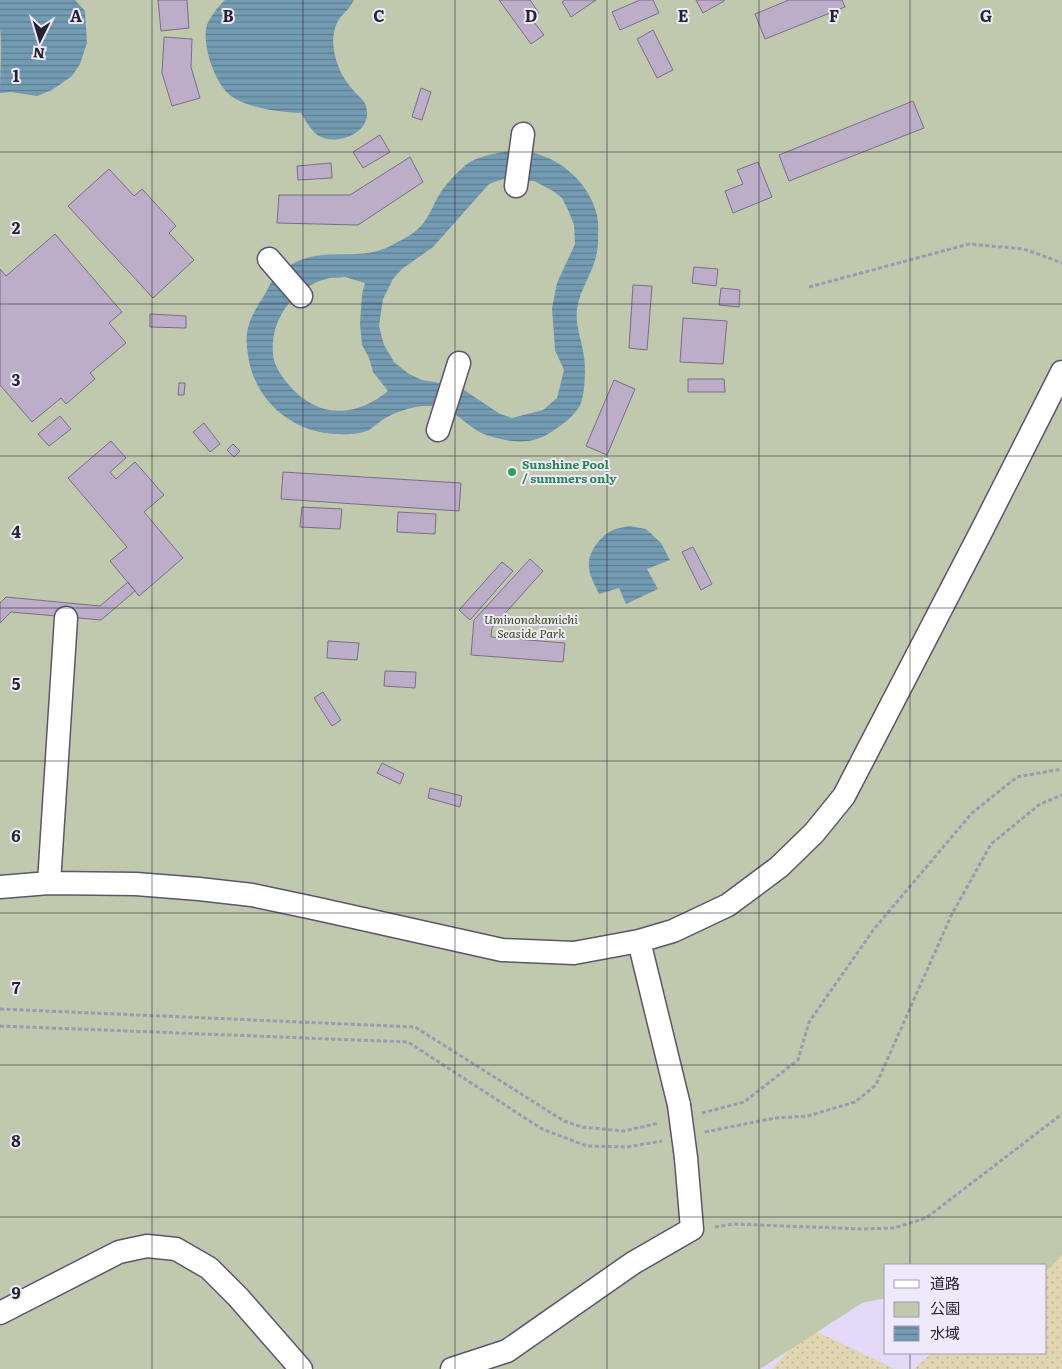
<svg xmlns="http://www.w3.org/2000/svg" width="1062" height="1369" viewBox="0 0 1062 1369" font-family="Literata,'Noto Sans JP',serif">
<style>
.sand{fill:url(#sand-dots)}
.park{fill:#c0c9ad}
.water{fill:url(#water-rules);fill-rule:evenodd}
.building{fill:#bcadc9;stroke:#7b6d86}
.lines{fill:none;stroke-linecap:round;stroke-linejoin:round}
.minor-casing{stroke:#5d546e;stroke-width:25}
.path{stroke:#9f98b0;stroke-width:3;stroke-dasharray:4 2.5;stroke-linecap:butt}
.minor{stroke:#fff;stroke-width:22}
.minor-bridge-casing{stroke:#5d546e;stroke-width:25;stroke-linecap:butt}
.minor-bridge{stroke:#fff;stroke-width:22}
.grid{fill:none;stroke:#26232e;stroke-width:1;stroke-opacity:0.55}
.leisure-dot{fill:#2e9e5b;stroke:#efe9fc;stroke-width:2}
.labels{text-anchor:middle;stroke-width:4;stroke-linejoin:round;paint-order:stroke}
.leisure-label{font-size:12px;font-weight:bold;fill:#27864d;stroke:#efe9fc;text-anchor:start}
.park-label{font-size:12px;font-style:italic;fill:#3c4a0a;stroke:#efe9fc}
.grid-label{font-size:16px;text-anchor:middle;font-weight:bold;fill:#26232e;stroke:#efe9fc;stroke-width:4;stroke-linejoin:round;paint-order:stroke}
</style>
<defs>
<pattern id="sand-dots" width="8" height="8" patternUnits="userSpaceOnUse" patternTransform="scale(1.25)"><rect width="8" height="8" fill="#e0d6b1"/><path d="M2 2h.1M6 6h.1" fill="none" stroke="#c0b799" stroke-width="1.8" stroke-linecap="round"/></pattern>
<pattern id="water-rules" width="6" height="5" patternUnits="userSpaceOnUse" patternTransform="scale(1.25)"><rect width="6" height="5" fill="#739bb2"/><path d="M0 2.5h6" fill="none" stroke="#5e7e91"/></pattern>
</defs>
<rect width="100%" height="100%" fill="#e3daf8"/>
<path class="sand" d="M1062 1230V1369H914L932 1353H1046V1265Z
M809 1328 895 1369H772Z"/>
<path class="park" d="M0 0H1062V1255L1051 1267 1046 1268V1265H886V1298L862 1303 760 1369H0Z"/>
<path class="water" d="M0 0H75L85 11 87 43 80 64 72 76 52 90 37 96 11 92 0 93C0 82 2 36 0 30Z
M225 0H354C350 8 345 12 340 18 325 39 337 73 353 90 359 97 367 101 367 112 369 133 338 145 321 137 312 133 306 121 301 113 281 112 252 109 234 98 216 88 201 45 207 25 210 17 219 5 225 0Z
M512 151C519 152 527 152 534 153 563 160 590 185 597 215 599 223 598 234 598 242 597 270 581 284 577 309 575 326 582 340 584 357 586 367 585 396 580 405 575 415 566 422 557 428 539 442 523 444 501 439 492 437 484 435 476 430 456 416 450 405 423 406 410 407 393 413 382 420 378 423 374 427 369 430 360 434 347 435 337 434 292 433 254 400 248 355 247 348 246 340 247 333 249 318 257 307 265 294 269 287 270 282 276 276 316 238 354 267 394 244 403 239 414 234 421 226 431 215 434 201 443 189 450 180 460 169 470 162 482 155 498 153 512 151ZM503 179 516 181H534L553 191 562 198 569 212 574 225 575 244 557 283 552 308 555 350 564 370 557 398 543 410 512 418 500 414 458 386 422 380 409 374 394 362 384 345 379 326 383 299 393 279 402 269 433 247 489 184ZM345 277 365 283 362 294 360 324 362 345 369 358 373 372 388 391C355 418 317 419 288 384 282 377 273 364 273 354 270 320 293 288 326 279 331 277 338 278 345 277Z
M629 526 646 529 661 543 670 560 647 569 658 589 626 604 619 588 599 594C595 585 590 577 589 568 587 553 600 536 613 530 618 528 624 527 629 526Z"/>
<path class="building" d="M158 0H187L189 28 161 31Z
M499 0H530L539 13 531 18 544 35 531 44Z
M565 0H596L571 17 562 2Z
M640 0H653L659 13 620 30 612 12Z
M696 0H724V1L703 13Z
M789 0H842L845 7 765 39 755 14Z
M653 30 673 70 657 78 637 39Z
M164 37 192 39 191 67 200 98 172 106 162 73Z
M421 88 431 92 422 120 412 117Z
M913 101 924 128 789 181 779 155Z
M380 135 390 152 363 168 353 152Z
M410 157 423 182 358 225 277 223 279 195H350Z
M758 162 772 197 733 213 725 191 743 184 737 170Z
M331 163 332 178 298 180 297 166Z
M109 169 134 196 142 189 176 226 169 233 194 260 153 298 68 206Z
M55 234 122 312 109 323 126 343 90 373 95 379 66 404 61 398 32 422 0 385V269L6 276Z
M694 267 718 269 716 286 692 283Z
M633 285 652 286 647 350 629 348Z
M721 288 740 290 739 307 719 305Z
M150 314 186 316V328L150 327Z
M683 318 727 321 723 364 680 362Z
M688 379H724L725 392H688Z
M614 380 635 389 607 455 586 446Z
M179 383H185L184 395H178Z
M60 416 71 429 49 446 38 434Z
M204 423 220 444 210 452 193 432Z
M111 441 126 458 110 472 116 479 135 462 164 495 144 512 183 558 139 596 110 561 127 547 68 478Z
M233 444 240 451 234 457 227 450Z
M283 472 461 483 459 511 281 499Z
M302 507 342 509 340 529 300 527Z
M398 512 436 514 435 534 397 532Z
M693 547 712 584 701 590 682 552Z
M530 559 543 571 492 628 491 637 565 643 563 662 471 655 474 620Z
M502 562 513 571 470 620 459 610Z
M128 582 135 591 101 620 11 612 0 623V603L6 597 100 606Z
M328 641 359 643 357 660 327 658Z
M385 671 416 672 415 688 384 686Z
M323 692 341 720 332 726 314 698Z
M382 763 404 774 400 784 377 773Z
M430 788 462 796 460 807 428 798Z"/>
<g class="lines">
<g class="minor-casing">
<path id="minor" d="M516 186 523 134
M269 259 301 296
M438 430 459 363
M49 883 66 618
M0 887 49 883 136 884 199 889 252 895 318 909 502 950 574 953 639 941 673 931 728 905 779 867 814 833 844 796 982 530 1062 372
M639 941 679 1105
M0 1313 119 1252 147 1246 176 1249 209 1268 238 1297 301 1369
M452 1369 507 1351 633 1263 692 1229 686 1158"/>
</g>
<path class="path" d="M809 287 969 244 1024 249 1062 263
M0 1009 415 1027 564 1121 582 1127 624 1131 659 1123
M0 1026 408 1042 542 1129 587 1146 627 1147 662 1141
M702 1113 744 1102 798 1060 809 1022 874 929 972 813 1017 777 1062 769
M705 1132 775 1118 808 1116 855 1102 876 1085 951 916 991 844 1040 804 1062 795
M715 1227 733 1224 861 1229 894 1228 926 1218 1062 1114"/>
<use href="#minor" class="minor"/>
<g class="minor-bridge-casing">
<path id="minor-bridge" d="M679 1105 686 1158"/>
</g>
<use href="#minor-bridge" class="minor-bridge"/>
</g>
<path class="grid" d="M152 0V1369M303 0V1369M455 0V1369M607 0V1369M759 0V1369M910 0V1265M0 152H1062M0 304H1062M0 456H1062M0 608H1062M0 761H1062M0 913H1062M0 1065H1062M0 1217H1062M910 1353V1369"/>
<circle class="leisure-dot" cx="512" cy="472" r="5"/>
<g class="labels">
<g class="leisure-label">
<text x="522" y="469">Sunshine Pool<tspan x="522" dy="14">/ summers only</tspan></text>
</g>
<g class="park-label">
<text x="531" y="624">Uminonakamichi<tspan x="531" dy="14">Seaside Park</tspan></text>
</g>
</g>
<g class="grid-label">
<text x="76" y="22">A</text>
<text x="228" y="22">B</text>
<text x="379" y="22">C</text>
<text x="531" y="22">D</text>
<text x="683" y="22">E</text>
<text x="834" y="22">F</text>
<text x="986" y="22">G</text>
<text x="16" y="82">1</text>
<text x="16" y="234">2</text>
<text x="16" y="386">3</text>
<text x="16" y="538">4</text>
<text x="16" y="690">5</text>
<text x="16" y="842">6</text>
<text x="16" y="994">7</text>
<text x="16" y="1147">8</text>
<text x="16" y="1299">9</text>
</g>
<rect x="884" y="1264" width="162" height="90" fill="#efe9fc" stroke="#9f9aaa"/>
<rect x="894" y="1280" width="25" height="8" fill="#ffffff" stroke="#9f9aaa"/>
<text x="930" y="1289" font-size="15" fill="#26232e">道路</text>
<rect x="894" y="1302" width="25" height="15" fill="#c0c9ad" stroke="#9f9aaa"/>
<text x="930" y="1314" font-size="15" fill="#26232e">公園</text>
<rect x="894" y="1326" width="25" height="15" fill="url(#water-rules)" stroke="#9f9aaa"/>
<text x="930" y="1339" font-size="15" fill="#26232e">水域</text>
<g transform="translate(40 40) rotate(185)" stroke="#efe9fc" stroke-width="4" paint-order="stroke">
<path d="M0-4L9 19L0 12L-9 19Z" fill="#26232e"/>
<text y="-8" font-size="14" font-weight="bold" text-anchor="middle" fill="#26232e">N</text>
</g>
</svg>
